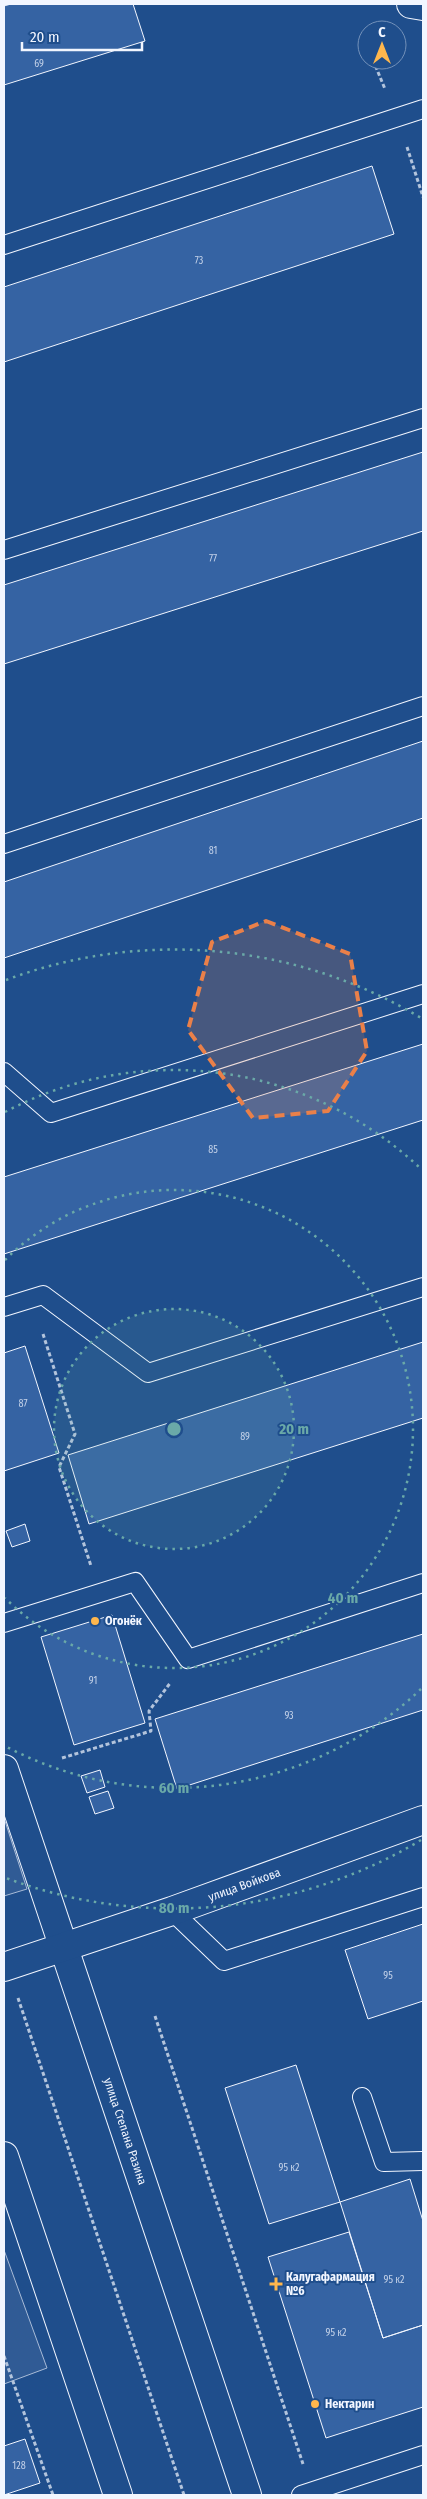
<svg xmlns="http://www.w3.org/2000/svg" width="427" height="2499" viewBox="0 0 427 2499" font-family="'Fira Sans Condensed',sans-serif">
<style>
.built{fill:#305b95;stroke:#a8bbd7}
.building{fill:#3563a3;stroke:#f2f6ff}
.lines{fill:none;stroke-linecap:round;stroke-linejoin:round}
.lane-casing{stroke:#f2f6ff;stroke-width:20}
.secondary-casing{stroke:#f2f6ff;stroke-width:30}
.path{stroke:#b3c4dc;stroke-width:3;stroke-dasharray:4 2.5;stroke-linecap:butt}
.lane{stroke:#1f4e8c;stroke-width:18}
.secondary{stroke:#1f4e8c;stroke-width:28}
.marked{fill:#ea8049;fill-opacity:0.2;stroke:#ea8049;stroke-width:4;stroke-dasharray:10 6;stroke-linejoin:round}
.ring{fill:none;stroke:#6aa9a8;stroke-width:2.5;stroke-dasharray:2.5 5}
.poi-dot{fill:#ffb74d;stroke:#1f4e8c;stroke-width:2}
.labels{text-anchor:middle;stroke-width:4;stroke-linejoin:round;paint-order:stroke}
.number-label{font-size:10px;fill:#c3d1e8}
.poi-label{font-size:12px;font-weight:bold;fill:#f2f6ff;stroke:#1f4e8c;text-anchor:start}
.street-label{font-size:12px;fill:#f2f6ff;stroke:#1f4e8c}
.centre{fill:#6aa9a8;stroke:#1f4e8c;stroke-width:2.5}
.ring-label{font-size:15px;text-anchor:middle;font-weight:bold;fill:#6aa9a8;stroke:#1f4e8c;stroke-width:4;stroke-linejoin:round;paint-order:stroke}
</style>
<rect width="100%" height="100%" fill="#1f4e8c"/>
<path class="built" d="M4 1818 27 1889 4 1896Z
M4 2250 47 2368 4 2384Z"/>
<path class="building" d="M11 4H133L145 41 4 85V6Z
M372 166 394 234 4 362V287Z
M423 452V531L4 664V585Z
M423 741V818L4 958V882Z
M423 1044V1120L4 1254V1177Z
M423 1342V1418L89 1524 68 1455Z
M25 1346 59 1453 4 1471V1353Z
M25 1524 30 1541 12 1547 6 1531Z
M112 1615 145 1723 74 1745 41 1637Z
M423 1634V1710L177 1789 155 1719Z
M100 1770 105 1787 87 1793 81 1776Z
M108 1791 114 1808 95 1814 89 1797Z
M423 1924V2001L368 2019 345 1950Z
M296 2065 340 2202 269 2224 225 2088Z
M410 2179 423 2221V2325L383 2338 340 2202Z
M349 2232 383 2338 423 2325V2407L326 2438 268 2257Z
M25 2439 40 2483 4 2495V2446Z"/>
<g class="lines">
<g class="lane-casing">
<path id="lane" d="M4 245 423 109
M4 550 423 418
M4 844 423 706
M4 1072 51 1113 423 994
M4 1307 43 1295 148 1373 423 1287
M4 1623 135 1582 188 1659 423 1583
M172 1911 224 1961 423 1897
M362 2097 384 2162 423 2161
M301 2495 423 2455"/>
</g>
<g class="secondary-casing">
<g id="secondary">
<path d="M411 4 423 6"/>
<path id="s1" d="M4 1769 247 2495"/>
<path id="s2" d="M4 1967 172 1911 423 1820"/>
<path d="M4 2156 118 2495"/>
</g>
</g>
<path class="path" d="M373 60 385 89
M407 147 423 197
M43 1334 75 1434 59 1467 91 1566
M62 1758 151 1731 149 1711 171 1682
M18 1998 184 2495
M155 2016 303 2464
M4 2356 53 2495"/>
<use href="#lane" class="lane"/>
<use href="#secondary" class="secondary"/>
</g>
<path class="marked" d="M266 921 350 954 367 1051 328 1111 253 1118 188 1030 212 942Z"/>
<circle cx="174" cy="1429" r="120" fill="#6aa9a8" fill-opacity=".12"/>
<g class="ring">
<circle cx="174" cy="1429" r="120"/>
<path d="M5 1260A239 239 0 1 1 5 1598"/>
<path d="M421 1689A359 359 0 0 1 5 1746M5 1112A359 359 0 0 1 421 1169"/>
<path d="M421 1840A479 479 0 0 1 6 1878M6 980A479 479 0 0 1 421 1018"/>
</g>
<g class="poi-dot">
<circle cx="95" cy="1621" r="5"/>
<path d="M273.5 2276.5h5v5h5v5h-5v5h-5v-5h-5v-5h5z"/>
<circle cx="315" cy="2404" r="5"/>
</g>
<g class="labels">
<g class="number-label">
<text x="39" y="67">69</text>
<text x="199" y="264">73</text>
<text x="213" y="562">77</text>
<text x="213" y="854">81</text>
<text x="213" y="1153">85</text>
<text x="23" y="1407">87</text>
<text x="245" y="1440">89</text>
<text x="93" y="1684">91</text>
<text x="289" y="1719">93</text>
<text x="388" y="1979">95</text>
<text x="289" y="2171">95 к2</text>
<text x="394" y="2283">95 к2</text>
<text x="336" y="2336">95 к2</text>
<text x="19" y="2469">128</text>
</g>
<g class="poi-label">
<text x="105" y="1625">Огонёк</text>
<text x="286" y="2281">Калугафармация<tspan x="286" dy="14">№6</tspan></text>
<text x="325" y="2408">Нектарин</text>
</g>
<g class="street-label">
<text dy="4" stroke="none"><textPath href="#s2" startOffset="254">улица Войкова</textPath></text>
<text dy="4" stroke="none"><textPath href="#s1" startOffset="382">улица Степана Разина</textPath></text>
</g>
</g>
<circle cx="174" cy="1429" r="8" class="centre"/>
<g class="ring-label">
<text x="294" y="1434">20 m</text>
<text x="343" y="1603">40 m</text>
<text x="174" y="1793">60 m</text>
<text x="174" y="1913">80 m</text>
</g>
<rect width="427" height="2499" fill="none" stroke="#f2f6ff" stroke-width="10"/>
<g transform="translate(382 45)"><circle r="24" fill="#1f4e8c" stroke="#7391ba"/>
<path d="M0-4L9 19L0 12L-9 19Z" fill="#ffb74d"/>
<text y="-8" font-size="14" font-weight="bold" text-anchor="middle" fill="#f2f6ff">С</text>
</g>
<path d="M22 42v8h120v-8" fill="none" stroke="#f2f6ff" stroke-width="2.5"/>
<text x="30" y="42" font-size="15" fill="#f2f6ff" stroke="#1f4e8c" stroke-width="4" paint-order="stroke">20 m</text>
</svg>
